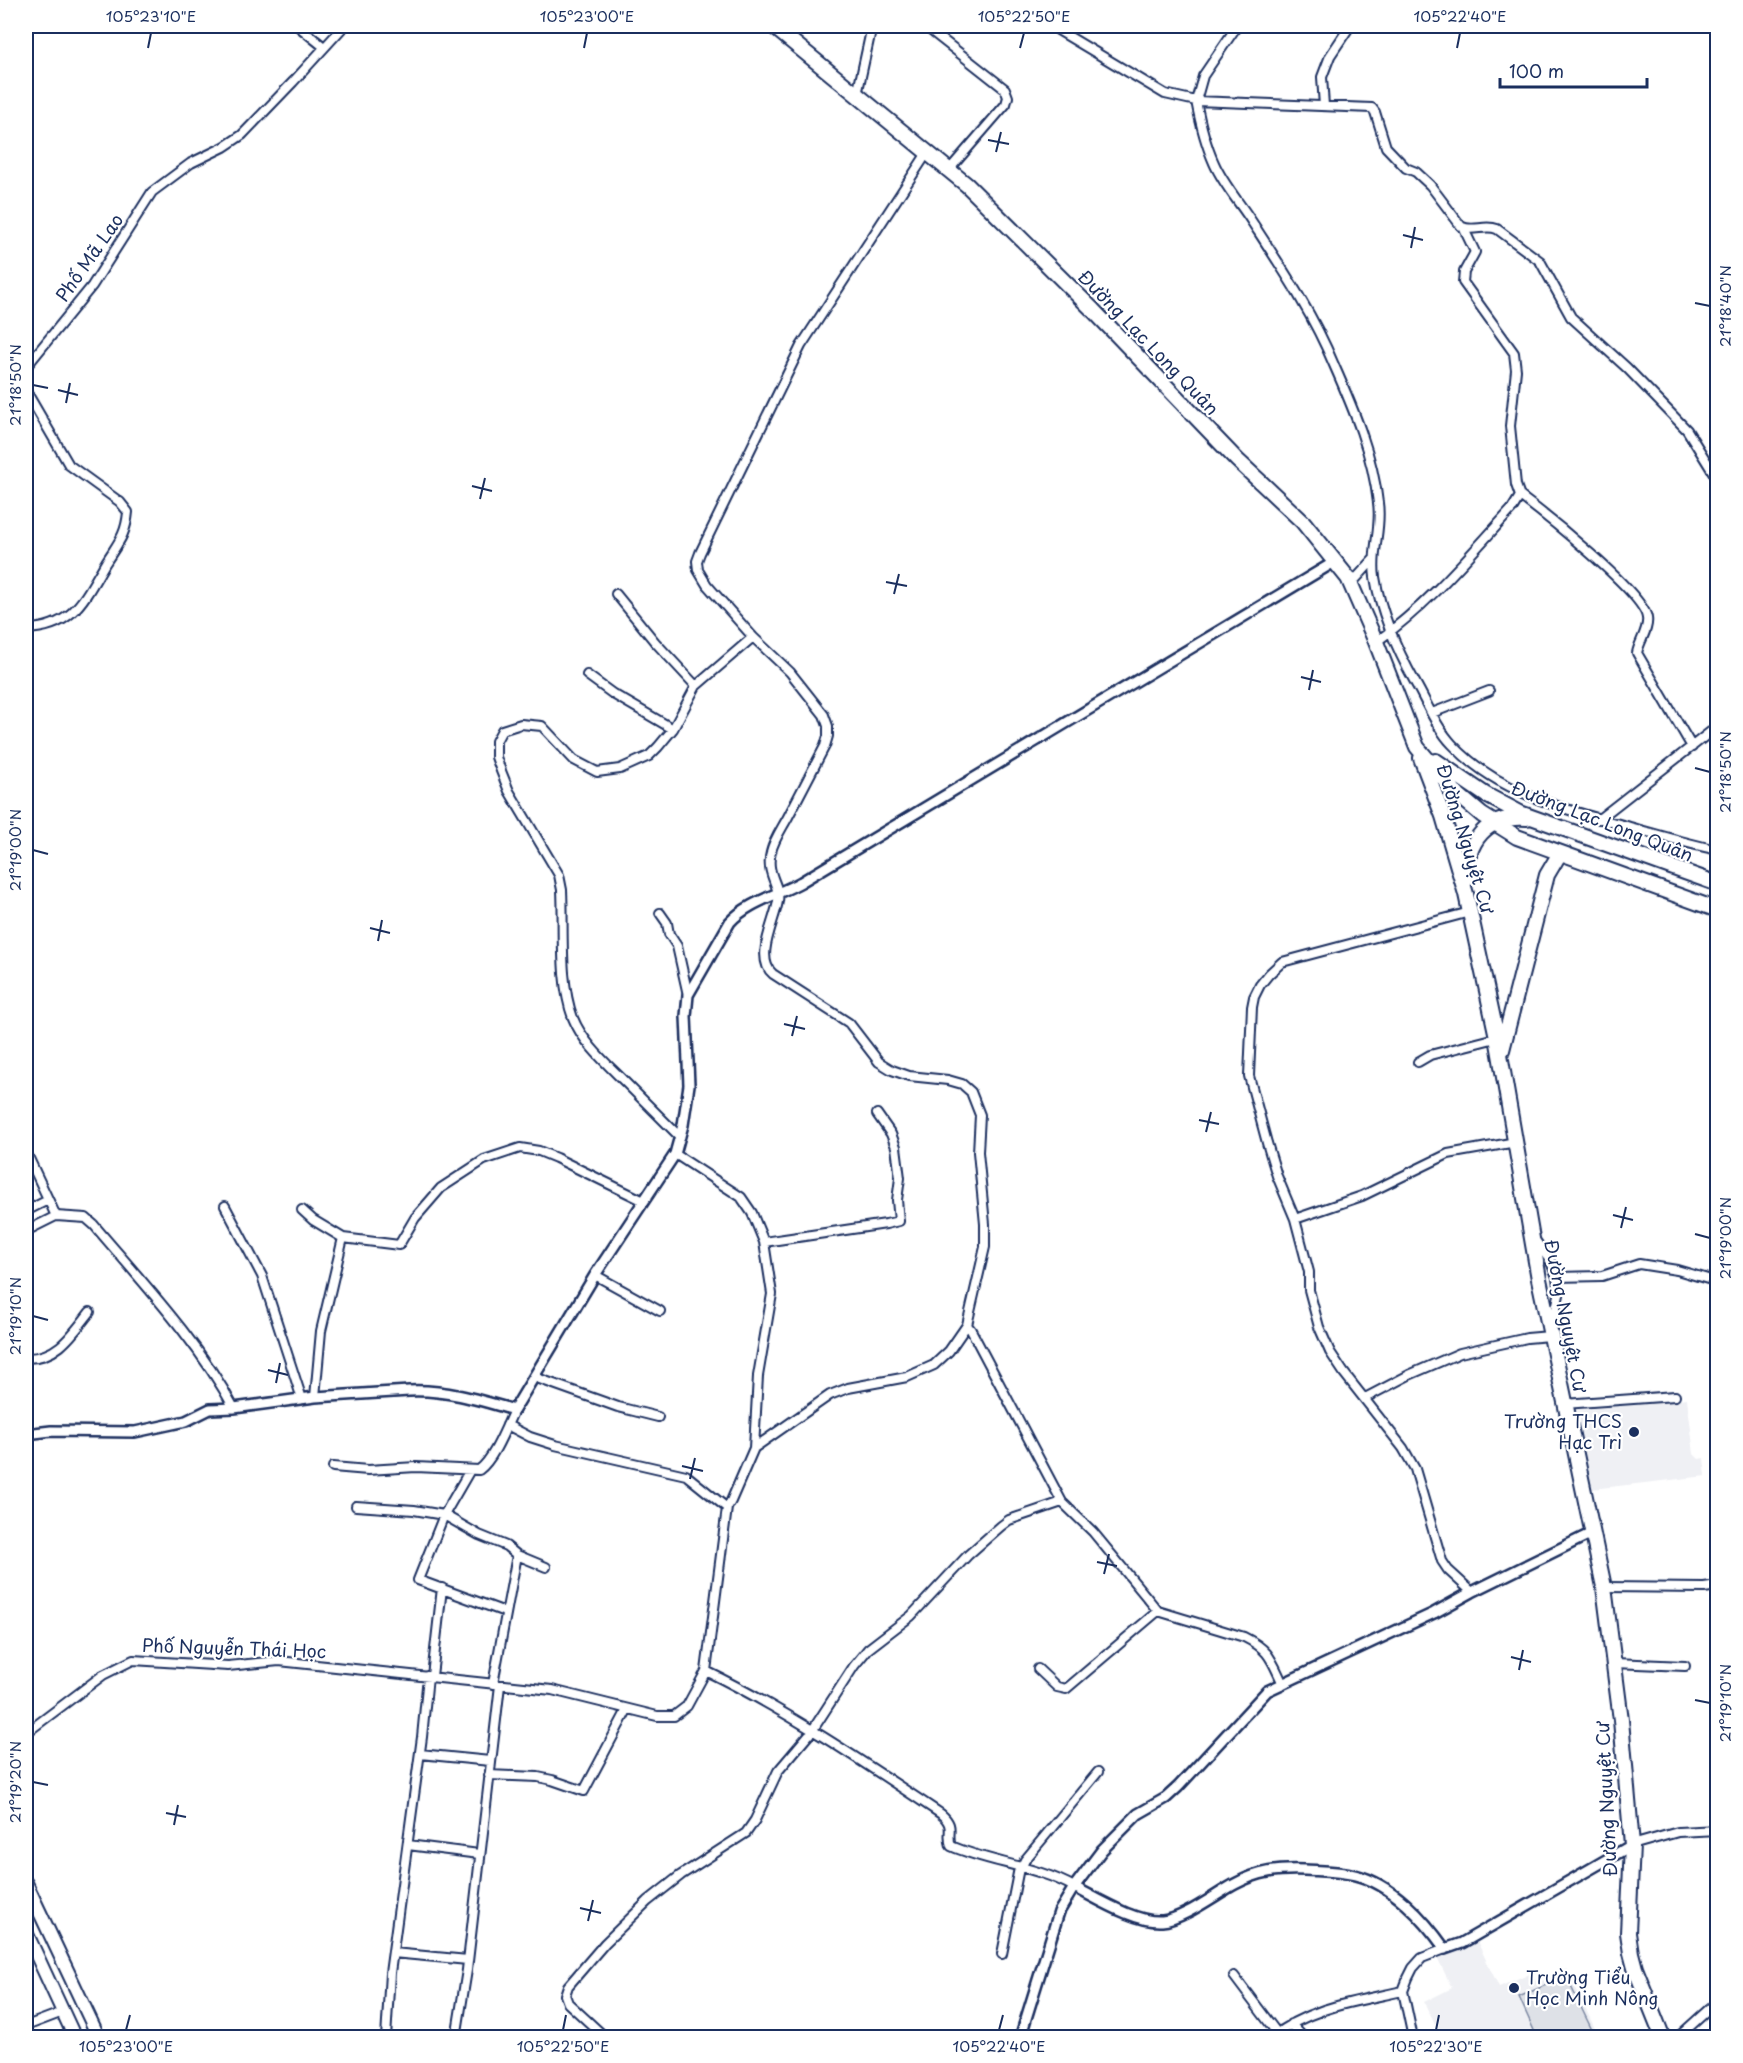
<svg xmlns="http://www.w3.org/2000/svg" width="1743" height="2063" viewBox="0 0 1743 2063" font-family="'Playpen Sans',sans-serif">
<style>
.built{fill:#eff0f4}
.green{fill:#dee1e7;stroke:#7c88a2;stroke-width:1.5}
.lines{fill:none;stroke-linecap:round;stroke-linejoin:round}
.minor-casing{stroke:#1b2f5e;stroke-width:12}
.tertiary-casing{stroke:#1b2f5e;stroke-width:14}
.primary-casing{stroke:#1b2f5e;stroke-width:16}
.trunk-casing{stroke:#1b2f5e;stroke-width:18}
.minor{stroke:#fff;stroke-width:8}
.tertiary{stroke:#fff;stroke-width:9}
.primary{stroke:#fff;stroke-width:12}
.trunk{stroke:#fff;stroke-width:14}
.ticks{fill:none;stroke:#1b2f5e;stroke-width:2}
.poi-dot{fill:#1b2f5e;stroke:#fff;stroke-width:2}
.labels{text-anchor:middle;stroke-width:4.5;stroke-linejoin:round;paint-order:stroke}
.street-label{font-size:18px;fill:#1b2f5e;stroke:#fff}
.poi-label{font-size:18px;fill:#1b2f5e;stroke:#fff;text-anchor:end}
.neatline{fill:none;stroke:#1b2f5e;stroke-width:2}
.ticks-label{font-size:15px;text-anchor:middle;fill:#1b2f5e}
</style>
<rect width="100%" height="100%" fill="#fff"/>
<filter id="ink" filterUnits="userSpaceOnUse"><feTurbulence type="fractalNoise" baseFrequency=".0167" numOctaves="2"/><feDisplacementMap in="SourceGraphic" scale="12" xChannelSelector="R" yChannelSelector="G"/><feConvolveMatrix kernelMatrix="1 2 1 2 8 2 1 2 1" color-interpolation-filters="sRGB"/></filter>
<g filter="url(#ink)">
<path class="built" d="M1687 1398 1694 1454 1699 1459 1704 1458 1706 1476 1583 1490 1573 1411Z
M1476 1939 1499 1987 1532 1972 1537 1983 1567 1969 1596 2031 1581 2038 1441 2037 1424 2002 1452 1988 1437 1957Z"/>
<path class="green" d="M1566 1976 1592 2030 1575 2037H1537L1519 1997Z"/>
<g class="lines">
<g class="minor-casing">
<path id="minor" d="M298 26 324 47
M925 26 1005 89 1008 97 1006 104 949 170
M1054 26 1058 30 1165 94 1196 101C1200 122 1205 143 1214 163 1223 184 1240 203 1252 222 1282 268 1313 314 1334 365 1353 408 1373 455 1378 503 1382 528 1371 552 1375 577 1381 615 1397 650 1416 684 1427 703 1436 727 1452 744 1498 794 1567 810 1630 827 1659 835 1688 844 1718 850
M1237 26 1203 76 1196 101 1372 108 1375 112 1386 147 1406 168 1416 172 1430 185 1461 226C1471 233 1485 224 1497 229L1540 261 1571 317 1627 368 1687 430 1718 480
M857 95 872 26
M1324 106 1322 77 1330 56 1350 26
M1464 229 1475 252 1464 272 1463 282 1514 353 1516 370 1510 426 1516 485 1520 496C1544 514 1644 593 1647 618 1649 629 1639 642 1637 653L1692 747
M26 367 92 286 152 192 191 163 224 147 242 135 293 82 344 26
M26 391 69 465 120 502 128 512C126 535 118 543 106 562 85 597 74 628 26 629
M1351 584 1373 560
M616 594 655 642 696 686
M1376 642C1428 605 1469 556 1512 509L1520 496
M587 675 613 694 673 729
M1432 713 1489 691
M1599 819 1718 726
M1470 912 1282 962 1269 974 1260 985 1254 997 1252 1007 1249 1076 1267 1143 1277 1176 1295 1219 1309 1272V1290L1319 1327 1330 1352 1344 1373 1403 1448 1415 1469 1442 1561 1448 1570 1472 1592
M660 913 667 923 669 934 677 946 688 995
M1418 1062 1430 1055 1500 1037
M680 1137C662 1119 643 1100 625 1082 606 1063 583 1043 573 1018 559 981 564 929 562 890L559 875 509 791 501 771 496 757V741L502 730 521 724 542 726 574 760 597 772 620 769 649 756 658 747 673 729 696 686 753 637
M26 1152 56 1216
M225 1206 262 1276 302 1399
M302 1210 313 1220 343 1238 399 1245 415 1218 441 1188 484 1160 520 1148 539 1151 556 1158 644 1201
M26 1211 48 1200
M56 1216 86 1218 94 1225C143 1283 198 1341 234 1408
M1295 1219 1362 1196 1448 1154 1516 1142
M26 1231 56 1216
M1535 1240 1551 1262 1557 1277
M764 1242 886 1224 899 1221 897 1200 900 1178 896 1147 891 1134 877 1114
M595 1275 660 1311
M967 1325 971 1330 1062 1502 1093 1532 1158 1611 1244 1637C1270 1650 1271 1659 1283 1684
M26 1358C57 1359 72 1335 90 1312
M534 1377 618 1407 658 1417
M315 1397 321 1331 343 1238
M1365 1398 1409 1375 1460 1353 1527 1338 1550 1336 1559 1295 1557 1277 1602 1276 1639 1264 1677 1270 1718 1282
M1564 1404 1675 1396
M507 1425 530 1437 555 1445 686 1475 727 1508
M754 1448 830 1395 848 1388 907 1377 934 1365 949 1351 967 1325 985 1247V1224L978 1152 980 1115 971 1092 962 1084 948 1080 909 1076 892 1070 879 1062 849 1023 773 974C754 958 775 921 778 901 781 886 765 874 771 852 774 839 783 827 789 815 801 792 813 769 825 746L828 736V726L824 715 790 672 753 637 707 585 698 570 697 561 700 553 801 346 927 153
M333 1467 368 1470 416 1467 479 1470C494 1459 506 1427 514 1410
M470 1470 444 1515 418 1580 505 1612
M356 1506 414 1510 444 1515 479 1535 506 1546 517 1555 546 1567
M1604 1587 1704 1588 1718 1586
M1614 1663 1685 1666
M1038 1669 1057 1687 1066 1689 1158 1611
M706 1671C788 1711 865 1763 941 1814 956 1827 946 1832 951 1846 990 1863 1037 1866 1074 1887
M432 1676 442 1588
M493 1684 517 1555
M26 1733 103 1675 133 1660 228 1666 279 1661 552 1690 657 1716H674L687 1706 706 1671 727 1508 731 1501 754 1448 758 1376 772 1294 764 1242 752 1213 741 1197 675 1154
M420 1754 490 1761
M489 1775 538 1777 552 1780 584 1791 627 1710
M408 1845 479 1854
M1632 1845 1678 1832 1718 1830
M1021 1868 1025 1860 1098 1772
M393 1953 468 1960
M1002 1954 1019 1868
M1234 1976 1277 2033
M1291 2024 1304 2038
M26 2026 63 2012
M386 2038 390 1973 422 1737 428 1676
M456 2038 467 1970 500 1685
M606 2038 568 2003 565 1995 568 1986 605 1943 648 1901 681 1875 746 1833 755 1820 778 1771 812 1731 854 1666 868 1649 911 1616 968 1555 1001 1526 1009 1520 1062 1502
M1271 2038C1309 2007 1358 2001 1403 1991
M1413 2038 1403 1991 1408 1978 1413 1968 1422 1958 1445 1949
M1677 2038 1718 2001"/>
</g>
<g class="tertiary-casing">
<path id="tertiary" d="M26 1434 51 1431 135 1432 186 1421 210 1409 234 1408 315 1397 409 1391C444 1389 480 1400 514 1410L595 1275 675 1154 683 1125 689 1085 686 1016 688 995 730 922C748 902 778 895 801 882L1336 561
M1074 1887C1098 1899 1136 1923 1162 1921 1182 1920 1216 1894 1235 1884 1259 1871 1278 1869 1305 1870 1321 1871 1339 1871 1355 1875 1392 1884 1424 1919 1445 1949L1462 1943 1632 1845
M1020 2038 1059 1912 1074 1887 1102 1850 1138 1814 1166 1798 1178 1787 1267 1691 1434 1613 1472 1592 1592 1533"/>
</g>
<g class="primary-casing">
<path id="primary" d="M26 1883 99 2038
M26 1932 75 2038"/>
</g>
<g class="trunk-casing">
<path id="trunk" d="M773 26 967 185 1093 310 1237 460 1303 522 1348 578 1376 642 1417 747 1456 793 1482 815 1517 837 1718 910
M1421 758 1443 816 1466 894 1497 1037 1539 1279 1604 1587 1621 1720 1632 1845 1628 1933 1631 1953 1635 1968 1663 2038
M1436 761 1486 795 1520 813 1718 884
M1466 880C1466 841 1486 815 1527 818
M1502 1050 1547 875 1560 853"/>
</g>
<use href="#minor" class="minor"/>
<use href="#tertiary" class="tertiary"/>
<use href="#primary" class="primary"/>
<use href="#trunk" class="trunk"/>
</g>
</g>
<path class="ticks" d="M148 48 151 33M584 48 587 33M1020 48 1024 33M1457 48 1460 33M988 140 1009 144M996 152 1001 132M1403 235 1423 240M1411 248 1415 227M1695 303 1710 306M33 385 48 388M58 390 78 395M66 403 70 383M472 486 492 491M480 499 485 478M886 582 907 586M894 594 899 574M1301 677 1321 682M1309 690 1313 670M1695 768 1710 772M33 850 48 854M370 928 390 933M378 941 382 920M784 1024 805 1029M792 1036 797 1016M1199 1120 1219 1124M1206 1132 1211 1112M1613 1215 1633 1220M1621 1228 1626 1207M1695 1234 1710 1238M33 1316 48 1320M268 1370 288 1375M276 1383 280 1363M682 1466 703 1471M690 1479 695 1458M1097 1562 1117 1566M1104 1574 1109 1554M1511 1657 1531 1662M1519 1670 1523 1650M1695 1700 1710 1703M33 1782 48 1785M166 1813 186 1817M174 1825 178 1805M580 1908 601 1913M588 1921 593 1900M126 2030 130 2015M563 2030 566 2015M999 2030 1003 2015M1436 2030 1439 2015"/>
<g class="poi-dot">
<circle cx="1634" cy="1432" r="6"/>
<circle cx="1514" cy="1988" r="6"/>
</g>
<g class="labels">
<g class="street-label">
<text transform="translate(90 258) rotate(-55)" y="6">Phố Mã Lao</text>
<text transform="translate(1148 343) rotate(46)" y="6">Đường Lạc Long Quân</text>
<text transform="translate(1602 822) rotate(21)" y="6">Đường Lạc Long Quân</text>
<text transform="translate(1465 839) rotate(73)" y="6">Đường Nguyệt Cư</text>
<text transform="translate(1565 1316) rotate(79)" y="6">Đường Nguyệt Cư</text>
<text transform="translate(234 1649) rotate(2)" y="6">Phố Nguyễn Thái Học</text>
<text transform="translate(1607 1799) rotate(-93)" y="6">Đường Nguyệt Cư</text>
</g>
<g class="poi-label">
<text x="1622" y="1428">Trường THCS<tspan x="1622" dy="21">Hạc Trì</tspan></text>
<text x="1526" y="1984" text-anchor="start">Trường Tiểu<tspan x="1526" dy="21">Học Minh Nông</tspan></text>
</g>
</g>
<rect width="1743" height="2063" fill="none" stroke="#fff" stroke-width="66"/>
<path d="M1500 78v9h147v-9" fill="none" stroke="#1b2f5e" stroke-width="3"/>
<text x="1509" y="78" font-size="18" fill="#1b2f5e" stroke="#ffffff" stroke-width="4.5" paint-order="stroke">100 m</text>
<rect x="33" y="33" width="1677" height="1997" class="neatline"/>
<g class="ticks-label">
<text x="151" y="22">105°23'10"E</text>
<text x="587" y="22">105°23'00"E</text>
<text x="1024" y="22">105°22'50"E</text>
<text x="1460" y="22">105°22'40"E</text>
<text transform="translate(1726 306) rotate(-90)" y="5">21°18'40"N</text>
<text transform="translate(16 385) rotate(-90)" y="5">21°18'50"N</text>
<text transform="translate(1726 772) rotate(-90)" y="5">21°18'50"N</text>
<text transform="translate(16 850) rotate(-90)" y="5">21°19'00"N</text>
<text transform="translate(1726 1238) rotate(-90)" y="5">21°19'00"N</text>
<text transform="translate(16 1316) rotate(-90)" y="5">21°19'10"N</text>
<text transform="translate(1726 1703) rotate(-90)" y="5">21°19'10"N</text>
<text transform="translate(16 1782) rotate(-90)" y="5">21°19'20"N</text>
<text x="126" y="2052">105°23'00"E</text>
<text x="563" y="2052">105°22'50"E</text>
<text x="999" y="2052">105°22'40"E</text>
<text x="1436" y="2052">105°22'30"E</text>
</g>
</svg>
